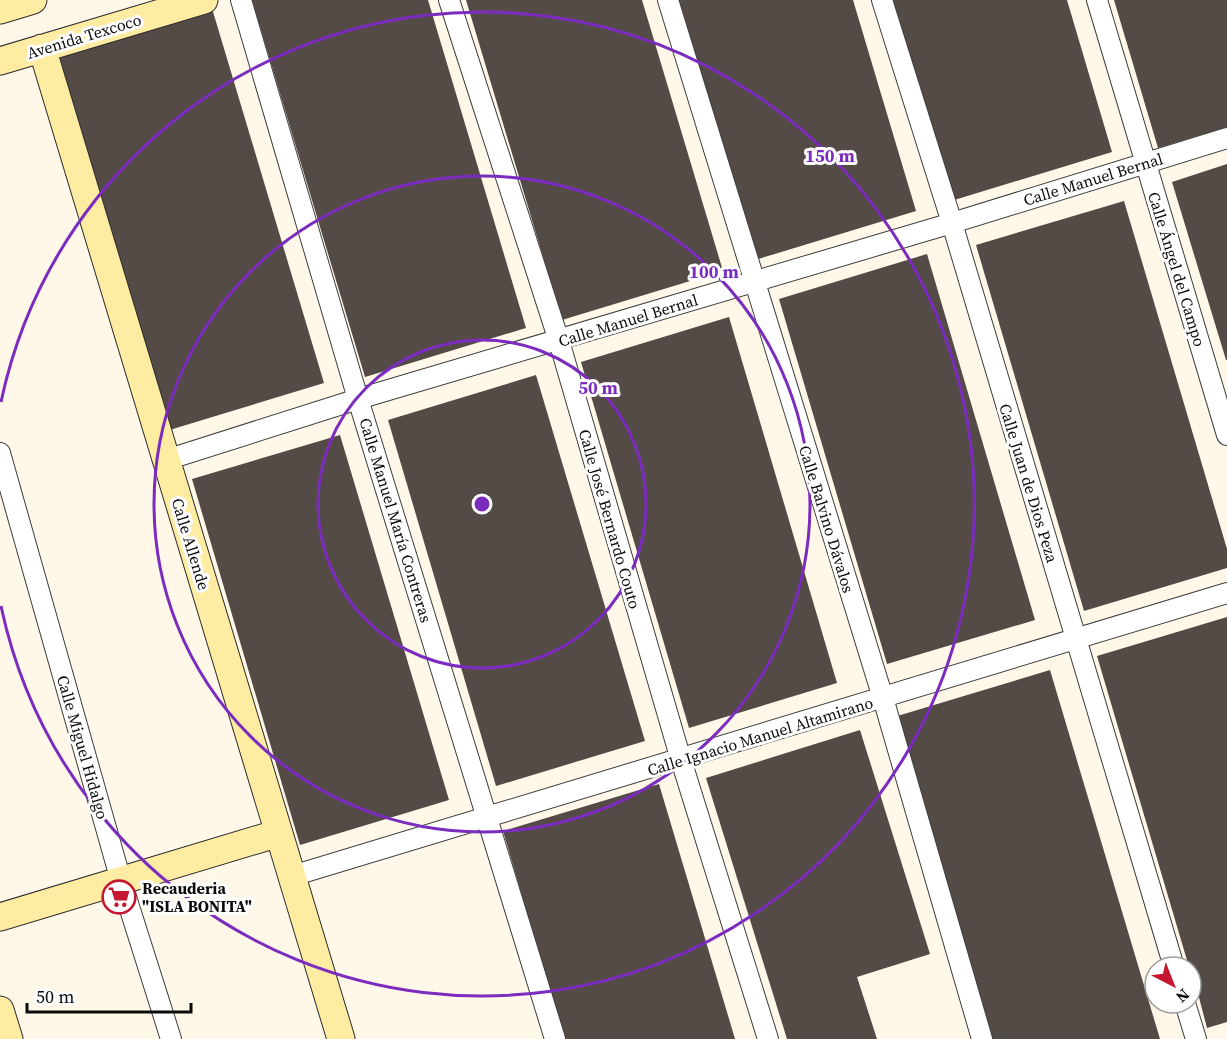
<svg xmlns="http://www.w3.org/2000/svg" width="1227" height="1039" viewBox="0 0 1227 1039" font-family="'Source Serif 4',serif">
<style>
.building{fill:#544a46}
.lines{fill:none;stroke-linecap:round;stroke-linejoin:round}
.street-casing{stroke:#3e3e3e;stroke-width:22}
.secondary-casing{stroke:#2d2d2d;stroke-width:29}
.street{stroke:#fff;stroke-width:20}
.secondary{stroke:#ffeca3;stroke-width:27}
.ring{fill:none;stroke:#7b2cbf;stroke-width:3}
.labels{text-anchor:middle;stroke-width:6;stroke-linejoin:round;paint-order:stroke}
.street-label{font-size:16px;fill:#0b0b0b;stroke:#fff}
.poi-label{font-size:16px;font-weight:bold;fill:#0b0b0b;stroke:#fff;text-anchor:start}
.centre{fill:#7b2cbf;stroke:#fff;stroke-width:3}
.ring-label{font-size:18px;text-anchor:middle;font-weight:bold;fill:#7b2cbf;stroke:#fff;stroke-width:6;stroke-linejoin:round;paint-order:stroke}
</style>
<rect width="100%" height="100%" fill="#fff8e8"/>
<path class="building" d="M252 0H428L526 328 365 377Z
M466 0H642L723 271 562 320Z
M677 0H853L916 211 755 260Z
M891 0H1067L1112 152 951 201Z
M1114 0H1227V127L1158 148Z
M211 5 324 383 163 432 50 54Z
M1227 164V360H1226L1172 182Z
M1124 201 1227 549V568L1084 611 976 245Z
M927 254 1035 620 887 664 779 299Z
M729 317 837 683 689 728 581 362Z
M536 375 645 741 496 786 388 420Z
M340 435 449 800 300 845 192 479Z
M1227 617V1022L1207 1028 1191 967H1189L1097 656Z
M1050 670 1160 1039H989L894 717Z
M860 730 930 954 857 977 877 1039H787L706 778Z
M659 784 735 1039H564L503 831Z"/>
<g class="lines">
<g class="street-casing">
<path id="street" d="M241 0 358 399 555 1039
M449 0 559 341 681 760 768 1039
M668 0 883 698 982 1039
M882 0 952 223 1174 967
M1097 0 1227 435
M0 453 121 881 171 1039
M166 460 358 399 952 223 1227 138
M292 876 1227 593
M1185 1003 1196 1039"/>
</g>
<g class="secondary-casing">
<path id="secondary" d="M0 10 33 0
M42 48 341 1039
M0 61 204 0
M0 917 279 833
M0 1010 9 1039"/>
</g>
<use href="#street" class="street"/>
<use href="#secondary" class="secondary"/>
</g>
<g class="ring">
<circle cx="482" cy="504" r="164"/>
<circle cx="482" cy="504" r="328"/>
<path d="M1 402A492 492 0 1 1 1 606"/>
</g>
<defs>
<g id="supermarket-ring" transform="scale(1.725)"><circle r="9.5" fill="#fff" stroke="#c61731" stroke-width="1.5"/><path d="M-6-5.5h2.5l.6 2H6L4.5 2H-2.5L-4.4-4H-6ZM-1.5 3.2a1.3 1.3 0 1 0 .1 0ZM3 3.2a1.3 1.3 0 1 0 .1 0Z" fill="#c61731"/></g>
</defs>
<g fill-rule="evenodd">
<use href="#supermarket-ring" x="119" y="897"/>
</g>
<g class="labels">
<g class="street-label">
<text transform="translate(84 36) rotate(-17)" y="6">Avenida Texcoco</text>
<text transform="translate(1093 179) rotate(-17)" y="6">Calle Manuel Bernal</text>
<text transform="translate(1177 269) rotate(73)" y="6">Calle Ángel del Campo</text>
<text transform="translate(628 320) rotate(-17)" y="6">Calle Manuel Bernal</text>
<text transform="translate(1029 483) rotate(73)" y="6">Calle Juan de Dios Peza</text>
<text transform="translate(610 519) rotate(74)" y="6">Calle José Bernardo Couto</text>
<text transform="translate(827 519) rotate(73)" y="6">Calle Balvino Dávalos</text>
<text transform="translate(396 520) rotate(73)" y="6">Calle Manuel María Contreras</text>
<text transform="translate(191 544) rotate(73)" y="6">Calle Allende</text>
<text transform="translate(760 736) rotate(-17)" y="6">Calle Ignacio Manuel Altamirano</text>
<text transform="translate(83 747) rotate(74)" y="6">Calle Miguel Hidalgo</text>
</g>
<g class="poi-label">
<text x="142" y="894">Recauderia<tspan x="142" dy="18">"ISLA BONITA"</tspan></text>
</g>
</g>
<circle cx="482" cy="504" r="9" class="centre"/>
<g class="ring-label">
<text x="830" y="162">150 m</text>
<text x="714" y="278">100 m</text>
<text x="598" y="394">50 m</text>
</g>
<g transform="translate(1173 985) rotate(138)"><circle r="28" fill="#ffffff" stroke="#9d9d9d" stroke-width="1.5"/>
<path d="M0-4.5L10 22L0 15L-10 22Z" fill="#c61731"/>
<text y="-9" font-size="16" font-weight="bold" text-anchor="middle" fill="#0b0b0b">N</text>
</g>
<path d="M27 1003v9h164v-9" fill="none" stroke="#0b0b0b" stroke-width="3"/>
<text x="36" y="1003" font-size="18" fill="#0b0b0b" stroke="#ffffff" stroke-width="4.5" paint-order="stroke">50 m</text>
</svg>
